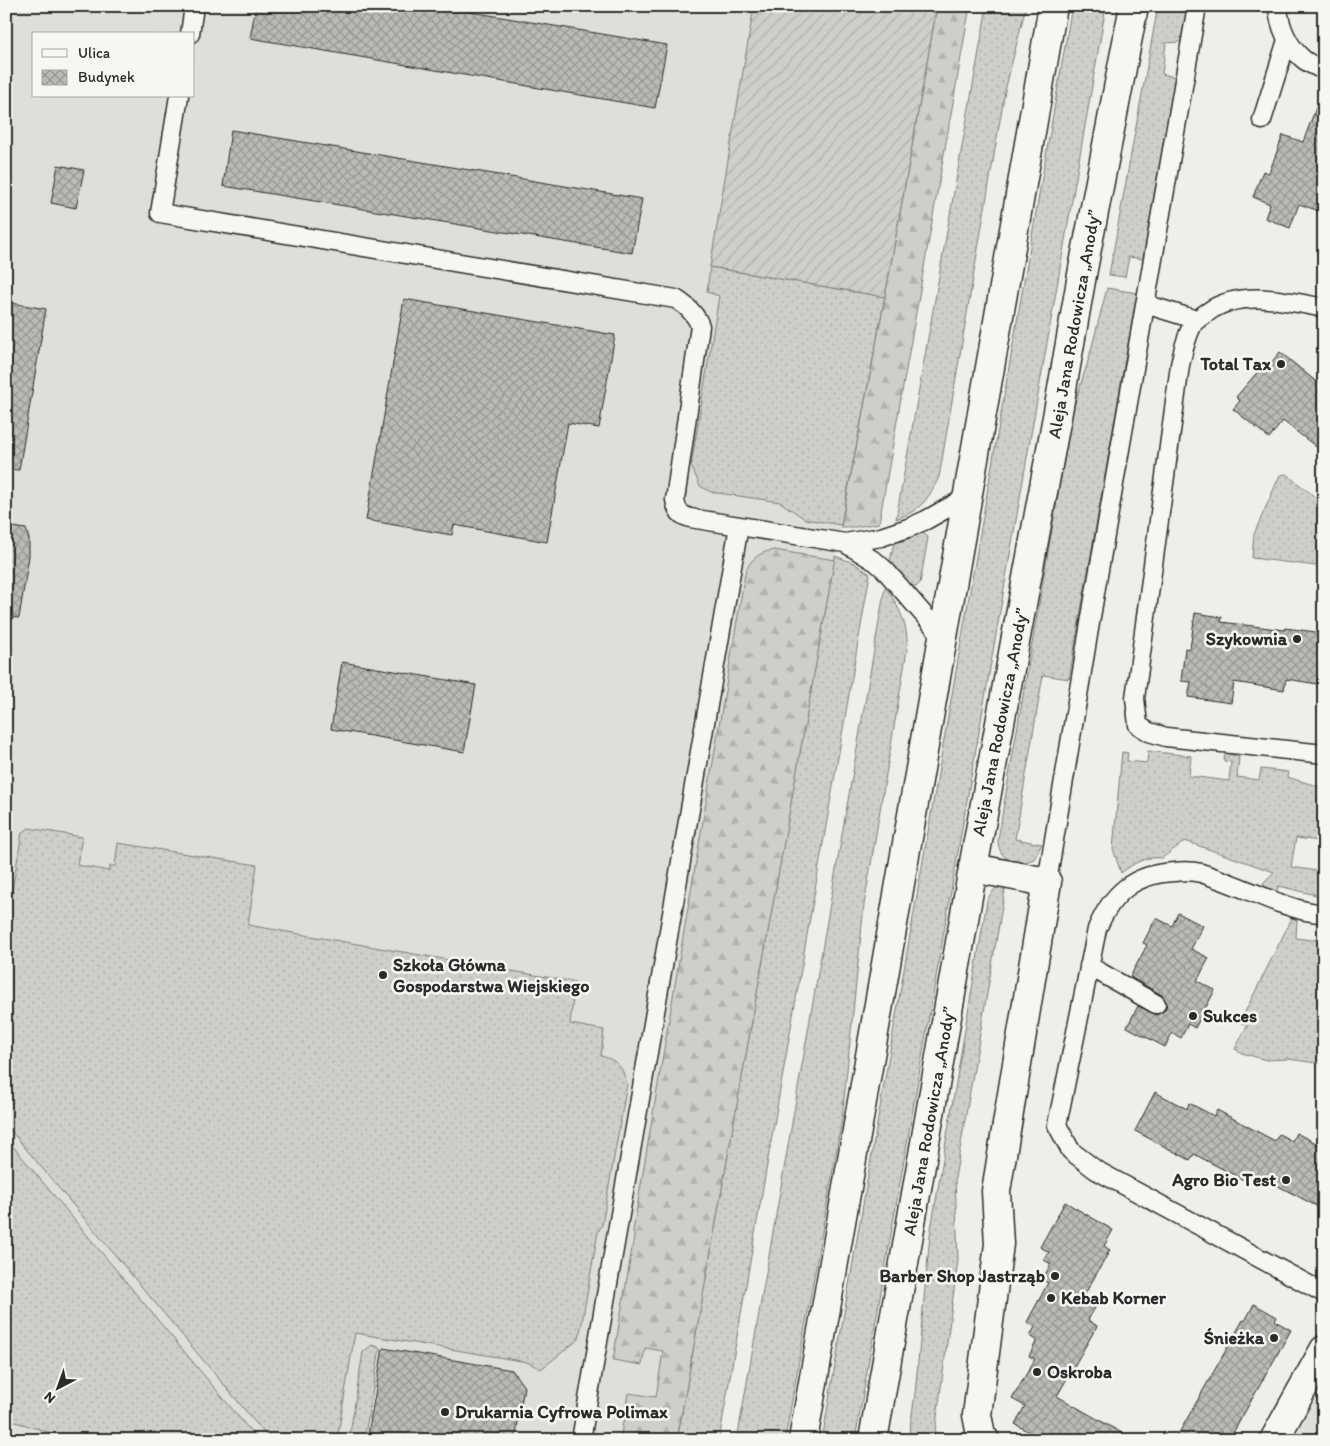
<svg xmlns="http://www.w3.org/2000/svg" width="1330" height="1446" viewBox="0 0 1330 1446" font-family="Itim,sans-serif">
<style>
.built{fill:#dededb;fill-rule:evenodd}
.grass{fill:url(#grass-dots);stroke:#7c7c7a}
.forest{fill:url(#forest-firs);stroke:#7c7c7a}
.garden{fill:url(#garden-furrows);stroke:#7c7c7a}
.building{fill:url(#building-cross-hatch);stroke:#2b2b2b}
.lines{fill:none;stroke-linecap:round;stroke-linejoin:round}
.service-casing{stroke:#2b2b2b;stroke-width:21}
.minor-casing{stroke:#2b2b2b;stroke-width:31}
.secondary-casing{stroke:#2b2b2b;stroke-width:31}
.service{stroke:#f6f6f2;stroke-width:18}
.minor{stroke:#f6f6f2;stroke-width:28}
.secondary{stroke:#f6f6f2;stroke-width:28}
.poi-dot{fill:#2b2b2b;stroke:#f6f6f2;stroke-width:2}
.labels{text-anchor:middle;stroke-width:5;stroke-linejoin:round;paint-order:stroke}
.street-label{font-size:18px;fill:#2b2b2b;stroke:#f6f6f2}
.poi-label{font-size:18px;font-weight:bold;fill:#2b2b2b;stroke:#f6f6f2;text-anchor:end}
</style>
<defs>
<pattern id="grass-dots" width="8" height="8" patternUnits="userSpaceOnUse" patternTransform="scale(1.25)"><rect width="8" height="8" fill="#cececa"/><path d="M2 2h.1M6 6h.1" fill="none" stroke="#b1b1ae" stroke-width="1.8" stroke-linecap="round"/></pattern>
<pattern id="forest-firs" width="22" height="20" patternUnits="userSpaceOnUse" patternTransform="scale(1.25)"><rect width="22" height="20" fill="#cececa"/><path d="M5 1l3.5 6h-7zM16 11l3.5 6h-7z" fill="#b1b1ae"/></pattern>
<pattern id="garden-furrows" width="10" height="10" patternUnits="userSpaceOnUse" patternTransform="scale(1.25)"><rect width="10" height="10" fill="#cececa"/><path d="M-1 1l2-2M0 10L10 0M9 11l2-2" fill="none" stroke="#b1b1ae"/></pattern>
<pattern id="building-cross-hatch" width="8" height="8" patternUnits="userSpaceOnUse" patternTransform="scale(1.25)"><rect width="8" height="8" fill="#babab7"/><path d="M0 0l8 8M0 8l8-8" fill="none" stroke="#979795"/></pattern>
</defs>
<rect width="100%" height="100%" fill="#eeeeea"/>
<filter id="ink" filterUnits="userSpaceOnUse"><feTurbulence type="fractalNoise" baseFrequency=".02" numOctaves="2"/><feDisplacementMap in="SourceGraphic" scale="10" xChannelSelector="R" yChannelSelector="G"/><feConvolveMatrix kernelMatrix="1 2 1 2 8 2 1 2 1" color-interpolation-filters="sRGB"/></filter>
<g filter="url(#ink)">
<path class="built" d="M6 6H937L885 297 835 556 677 1440H6ZM34 34H194V96H34Z
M1324 1383V1440H1292Z"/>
<path class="grass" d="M987 6H1026L1005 91 939 477C927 501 921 510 896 519Z
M1072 6H1106L855 1440H822Z
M1158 6H1188L1181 42 1166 43 1162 74 1175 77 1143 259 1129 257 1125 277 1109 275Z
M710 267 885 297 841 525 805 519 780 502 711 492 700 486 691 466 719 296 707 292Z
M1107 288 1137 293 1069 679 1043 675 1015 839 1042 844 1034 859C1015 867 998 860 998 839L1073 409 1089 358Z
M1286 474 1324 504V567L1252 558 1254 534 1280 475Z
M923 533 926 534 928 538 920 583 916 587 910 585 890 561 894 543Z
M835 556 854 563 870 574 719 1440H677Z
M885 587C899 605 909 627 907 650L864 905 842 1119 785 1440H737Z
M1148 751 1191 756 1189 776 1229 781 1231 762 1224 761 1225 753 1239 757 1237 777 1259 780 1261 769 1288 772 1287 777 1324 788V847L1320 846V841L1296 838 1291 867 1324 872V894L1320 896 1279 886 1276 892 1265 888 1263 883 1274 872 1185 841 1162 858C1145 856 1134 863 1121 873L1113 849 1122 752 1128 753 1127 761 1147 763Z
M29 828 82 837 77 865 109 871 110 866H115L118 843 257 865 248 925 575 982 570 1024 604 1030 601 1056C619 1061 622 1067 627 1084L602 1225 598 1232 579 1339 541 1369 527 1362 355 1333 337 1440H270L6 1125V926L22 833Z
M1006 884 955 1178 958 1260 934 1440H908L915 1394 930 1235 987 901C991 892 996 886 1006 884Z
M1292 918 1297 920 1296 938 1311 940 1324 939V1064L1288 1059 1266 1060 1242 1053 1235 1049 1247 1026 1240 1022Z
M6 1138 258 1440H74L6 1419Z
M372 1345 380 1348 364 1440H349L363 1352Z"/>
<path class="forest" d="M937 6H970L879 523 856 527H841L885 297Z
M774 550 835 560 834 563 677 1440H620L628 1393 656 1397 663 1351 645 1348 642 1365 613 1360 634 1237 633 1231 745 574C749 560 759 552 774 550Z"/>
<path class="garden" d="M754 6H937L885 297 710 267Z"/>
<path class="building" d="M256 6H436L667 45 655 108 250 38Z
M1322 92H1324V199L1319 211 1299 204 1290 228 1265 218 1270 204 1253 197 1263 171 1269 173 1283 135 1303 142Z
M231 130 642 199 632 253 223 186Z
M58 165 84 170 76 208 51 203Z
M404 299 615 335 599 428 568 423 547 542 454 525 452 535 366 520Z
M6 302 46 309 19 470 6 469Z
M1280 352 1324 388V453L1283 421 1269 438 1233 409 1240 401 1236 397 1267 361 1270 364Z
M6 526 26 529 29 539V556L19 618 6 617Z
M1195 613 1222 617 1221 622 1285 630V628L1324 633V685L1286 679 1284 690 1234 682 1231 703 1188 697 1191 682 1181 681 1185 648 1190 649Z
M342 662 476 685 464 752 331 729Z
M1178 913 1203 926 1191 949 1209 958 1197 981 1215 990 1195 1028 1188 1024 1181 1038 1172 1033 1165 1047 1127 1027 1138 1006 1157 1015 1165 1010 1167 1004 1165 999 1162 995 1130 977 1147 945 1143 943 1156 918 1172 926Z
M1155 1092 1187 1109 1189 1103 1214 1116 1217 1110 1275 1141 1279 1134 1292 1141 1296 1133 1324 1147V1210L1257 1175 1253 1185 1194 1154 1190 1160 1135 1131Z
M1065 1202 1113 1230 1104 1246 1110 1250 1082 1299 1096 1306 1088 1320 1097 1326 1057 1396 1134 1440H1043L1015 1424 1025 1406 1012 1399 1035 1359 1029 1356 1037 1340 1030 1336 1035 1327 1027 1322 1048 1283 1042 1280 1051 1264 1044 1260 1049 1252 1040 1247Z
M1254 1304 1277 1317 1275 1321 1291 1330 1229 1440H1175L1243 1320 1245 1321Z
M383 1348 512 1370 524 1387 515 1440H367Z"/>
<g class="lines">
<g class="service-casing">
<path id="service" d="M1278 6C1279 26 1288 46 1303 59 1309 64 1317 67 1324 70
M190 34 194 6
M179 96 160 213 676 299C687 306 696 314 700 326L675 500C677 511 680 515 690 518L845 543 881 537 908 528 926 520 969 496
M1262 120 1287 40
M1145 304 1197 320
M1324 308C1288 301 1239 289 1208 312 1202 316 1197 319 1193 324 1186 337 1183 351 1180 365L1135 698 1138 725 1149 732 1166 737 1324 754
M845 543 876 562 885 570 944 638
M1047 882 1095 593 1197 6
M1324 913C1308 913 1294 908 1279 903 1253 893 1227 881 1201 873 1193 871 1182 871 1174 872 1134 874 1112 893 1097 929L1057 1125 1071 1151 1096 1170 1324 1293
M1089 966 1156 1004
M581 1440 739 526"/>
</g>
<g class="minor-casing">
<path id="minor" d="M973 868 1047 882 996 1191 999 1244 977 1415 981 1435 985 1440
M1274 1440 1324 1350"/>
</g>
<g class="secondary-casing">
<path id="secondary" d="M803 1440 1053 6
M873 1440 973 868 1059 406 1083 269 1134 6"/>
</g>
<use href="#service" class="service"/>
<use href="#minor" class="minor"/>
<use href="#secondary" class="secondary"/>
</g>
</g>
<g class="poi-dot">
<circle cx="1281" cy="364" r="5"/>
<circle cx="1297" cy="639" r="5"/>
<circle cx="383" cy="975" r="5"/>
<circle cx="1193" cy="1016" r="5"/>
<circle cx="1286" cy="1180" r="5"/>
<circle cx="1055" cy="1276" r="5"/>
<circle cx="1051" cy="1298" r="5"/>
<circle cx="1274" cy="1338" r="5"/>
<circle cx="1037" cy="1372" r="5"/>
<circle cx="445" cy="1412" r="5"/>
</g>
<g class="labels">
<g class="street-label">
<text transform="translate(1074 324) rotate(-80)" y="6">Aleja Jana Rodowicza „Anody”</text>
<text transform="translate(1000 722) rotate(-79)" y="6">Aleja Jana Rodowicza „Anody”</text>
<text transform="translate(929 1121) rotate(-80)" y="6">Aleja Jana Rodowicza „Anody”</text>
</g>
<g class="poi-label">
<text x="1271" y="370">Total Tax</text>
<text x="1287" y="645">Szykownia</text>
<text x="393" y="971" text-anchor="start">Szkoła Główna<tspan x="393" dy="21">Gospodarstwa Wiejskiego</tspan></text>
<text x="1203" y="1022" text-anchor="start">Sukces</text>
<text x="1276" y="1186">Agro Bio Test</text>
<text x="1045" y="1282">Barber Shop Jastrząb</text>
<text x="1061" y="1304" text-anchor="start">Kebab Korner</text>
<text x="1264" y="1344">Śnieżka</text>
<text x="1047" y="1378" text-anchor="start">Oskroba</text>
<text x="455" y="1418" text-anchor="start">Drukarnia Cyfrowa Polimax</text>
</g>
</g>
<rect width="1330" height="1446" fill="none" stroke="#f6f6f2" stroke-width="25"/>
<rect x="12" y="12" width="1305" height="1421" fill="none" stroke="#2b2b2b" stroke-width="2" filter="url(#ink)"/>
<rect x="32" y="32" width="162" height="65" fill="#f6f6f2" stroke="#a5a5a2"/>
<rect x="42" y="49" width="25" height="8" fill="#f6f6f2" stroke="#a5a5a2"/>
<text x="78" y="58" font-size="15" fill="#2b2b2b">Ulica</text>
<rect x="42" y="70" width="25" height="15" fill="url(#building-cross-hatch)" stroke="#a5a5a2"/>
<text x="78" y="82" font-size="15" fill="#2b2b2b">Budynek</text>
<g transform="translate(58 1388) rotate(221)" stroke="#f6f6f2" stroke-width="4" paint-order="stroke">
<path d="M0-4L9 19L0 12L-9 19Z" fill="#2b2b2b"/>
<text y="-8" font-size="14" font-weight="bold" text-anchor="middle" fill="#2b2b2b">N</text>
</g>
</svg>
